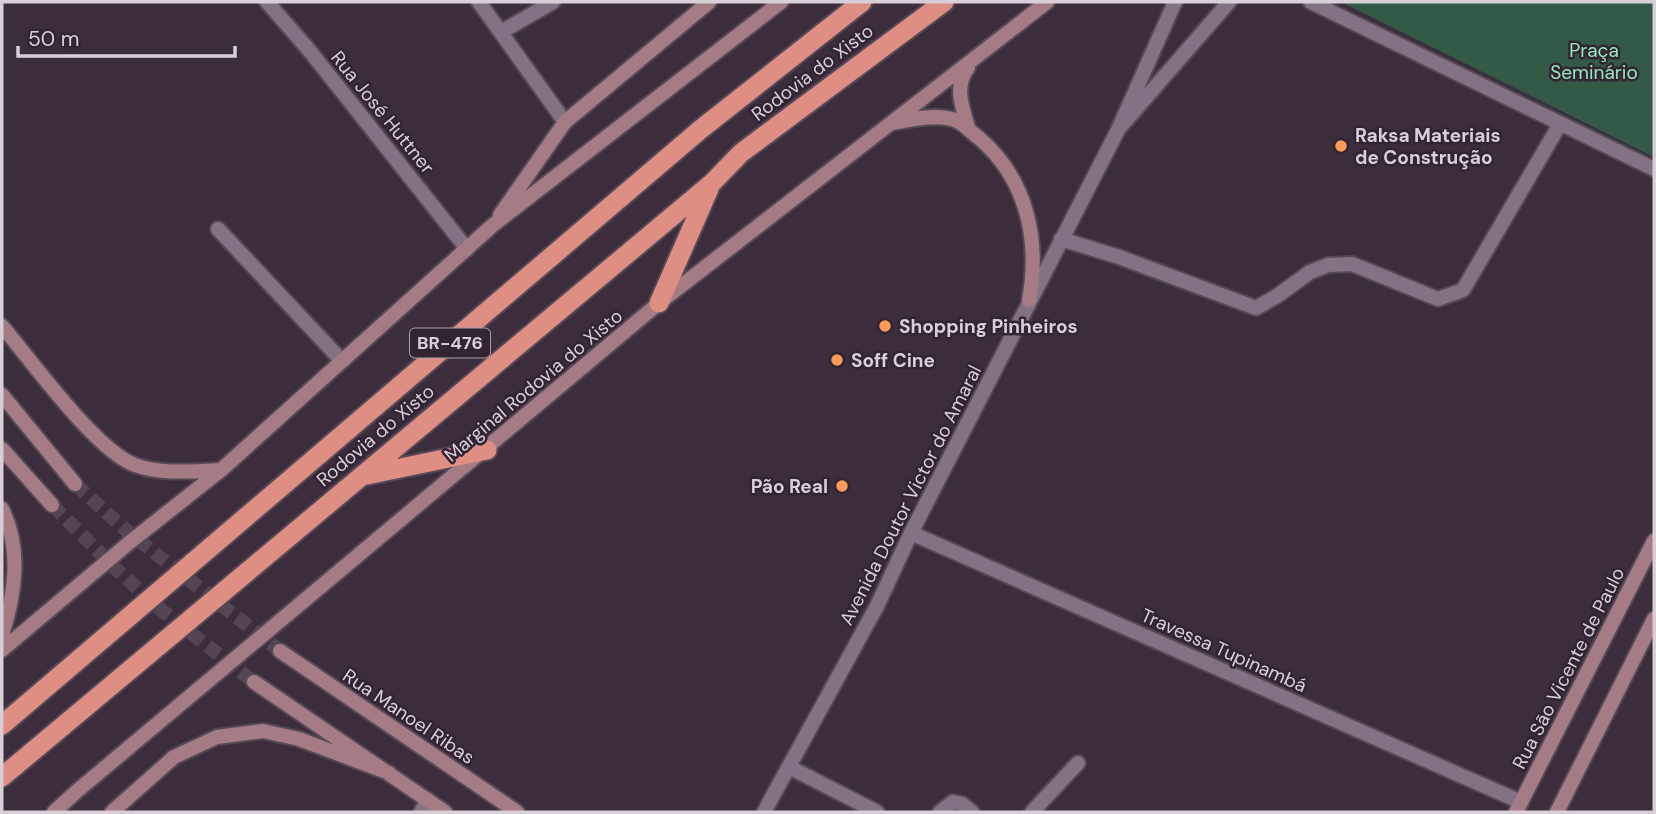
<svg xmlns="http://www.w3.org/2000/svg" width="1656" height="814" viewBox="0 0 1656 814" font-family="'DM Sans',sans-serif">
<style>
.green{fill:#335a46}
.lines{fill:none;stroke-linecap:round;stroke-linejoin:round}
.secondary-tunnel{stroke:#544554;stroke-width:14;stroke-dasharray:14 7;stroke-linecap:butt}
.service-casing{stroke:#564957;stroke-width:18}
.minor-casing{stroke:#564957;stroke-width:18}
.tertiary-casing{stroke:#564957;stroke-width:18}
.secondary-casing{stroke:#564957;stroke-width:18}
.trunk-casing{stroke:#564957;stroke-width:23}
.service{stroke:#837283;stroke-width:14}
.minor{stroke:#837283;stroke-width:14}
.tertiary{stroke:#837283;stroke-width:14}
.secondary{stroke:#a57c83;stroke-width:14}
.trunk{stroke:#de8e83;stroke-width:19}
.poi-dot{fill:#fe9c57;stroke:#322433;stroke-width:2.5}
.labels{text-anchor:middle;stroke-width:5;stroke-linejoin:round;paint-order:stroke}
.shield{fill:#322433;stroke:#a79ca7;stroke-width:2}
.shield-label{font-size:18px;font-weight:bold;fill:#d9cfd9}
.park-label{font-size:19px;fill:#96eabf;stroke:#322433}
.street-label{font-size:19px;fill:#d9cfd9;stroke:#322433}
.poi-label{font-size:19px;font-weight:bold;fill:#d9cfd9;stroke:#322433;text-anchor:start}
</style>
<rect width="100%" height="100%" fill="#3c2d3d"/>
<path class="green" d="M1341 2H1654V157Z"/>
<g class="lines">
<path class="secondary-tunnel" d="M75 484 128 532 280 651
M52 505 118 571 165 613 254 682"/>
<g class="service-casing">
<path id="service" d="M479 2 565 122
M501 32 553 2
M218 229 342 361
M789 767 877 812
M940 812 953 802 962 804 972 812
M1032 812 1078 763"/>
</g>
<g class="minor-casing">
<path id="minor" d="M267 2 309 50 467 249
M1311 2 1654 169
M1122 125 1229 2
M1061 239 1119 257 1256 308 1277 296 1310 272 1328 265 1352 264 1438 299 1463 290 1560 124
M911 533 1521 802
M421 812 428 800"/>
</g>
<g class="tertiary-casing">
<path id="tertiary" d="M764 812 877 606 911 533 1118 130 1175 2"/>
</g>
<g class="secondary-casing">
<path id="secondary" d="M968 68C953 87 963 109 969 130
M893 123C911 119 940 113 957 121 965 125 972 133 979 138 1027 179 1040 240 1029 300
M500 215 565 122 709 2
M2 326C31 360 96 451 135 465 162 475 193 471 221 470
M2 395 75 484
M2 449 52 505
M2 509C22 549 15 594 2 635
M2 650 130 542 221 470 493 225 781 2
M280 651 517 812
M254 682 445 812
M54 812 77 791 659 303 1047 2
M112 812 174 757 217 737 263 731 299 739 389 773
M1516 812 1654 541
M1557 812 1654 619"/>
</g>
<g class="trunk-casing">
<path id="trunk" d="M659 303 709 189
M367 475 487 450
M2 725 701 129 862 2
M2 777 712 183 741 153 944 2"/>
</g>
<use href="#service" class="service"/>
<use href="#minor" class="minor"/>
<use href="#tertiary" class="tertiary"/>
<use href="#secondary" class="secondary"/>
<use href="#trunk" class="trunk"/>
</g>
<g class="poi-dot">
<circle cx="1341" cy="146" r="7"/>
<circle cx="885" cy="326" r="7"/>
<circle cx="837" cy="360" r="7"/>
<circle cx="842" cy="486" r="7"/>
</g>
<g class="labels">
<rect class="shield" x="410" y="328.5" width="80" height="29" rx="5"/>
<g class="shield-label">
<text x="450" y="349">BR-476</text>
</g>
<g class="park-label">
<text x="1594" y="57">Praça<tspan x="1594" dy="22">Seminário</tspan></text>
</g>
<g class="street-label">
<text transform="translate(812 72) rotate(-37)" y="7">Rodovia do Xisto</text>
<text transform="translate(383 112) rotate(51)" y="7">Rua José Huttner</text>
<text transform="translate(533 385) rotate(-40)" y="7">Marginal Rodovia do Xisto</text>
<text transform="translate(375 435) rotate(-40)" y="7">Rodovia do Xisto</text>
<text transform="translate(910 495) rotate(-63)" y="7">Avenida Doutor Victor do Amaral</text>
<text transform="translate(1224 650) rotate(24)" y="7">Travessa Tupinambá</text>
<text transform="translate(1568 668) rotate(-63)" y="7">Rua São Vicente de Paulo</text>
<text transform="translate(409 716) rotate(34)" y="7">Rua Manoel Ribas</text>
</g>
<g class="poi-label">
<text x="1355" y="142">Raksa Materiais<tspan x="1355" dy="22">de Construção</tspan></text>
<text x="899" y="333">Shopping Pinheiros</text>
<text x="851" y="367">Soff Cine</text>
<text x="828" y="493" text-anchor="end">Pão Real</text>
</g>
</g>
<rect width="1656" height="814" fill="none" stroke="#d9cfd9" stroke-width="7"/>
<path d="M18 46v10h217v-10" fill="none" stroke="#d9cfd9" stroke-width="3.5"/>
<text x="28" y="46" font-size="21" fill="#d9cfd9" stroke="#322433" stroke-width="5" paint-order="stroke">50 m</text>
</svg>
